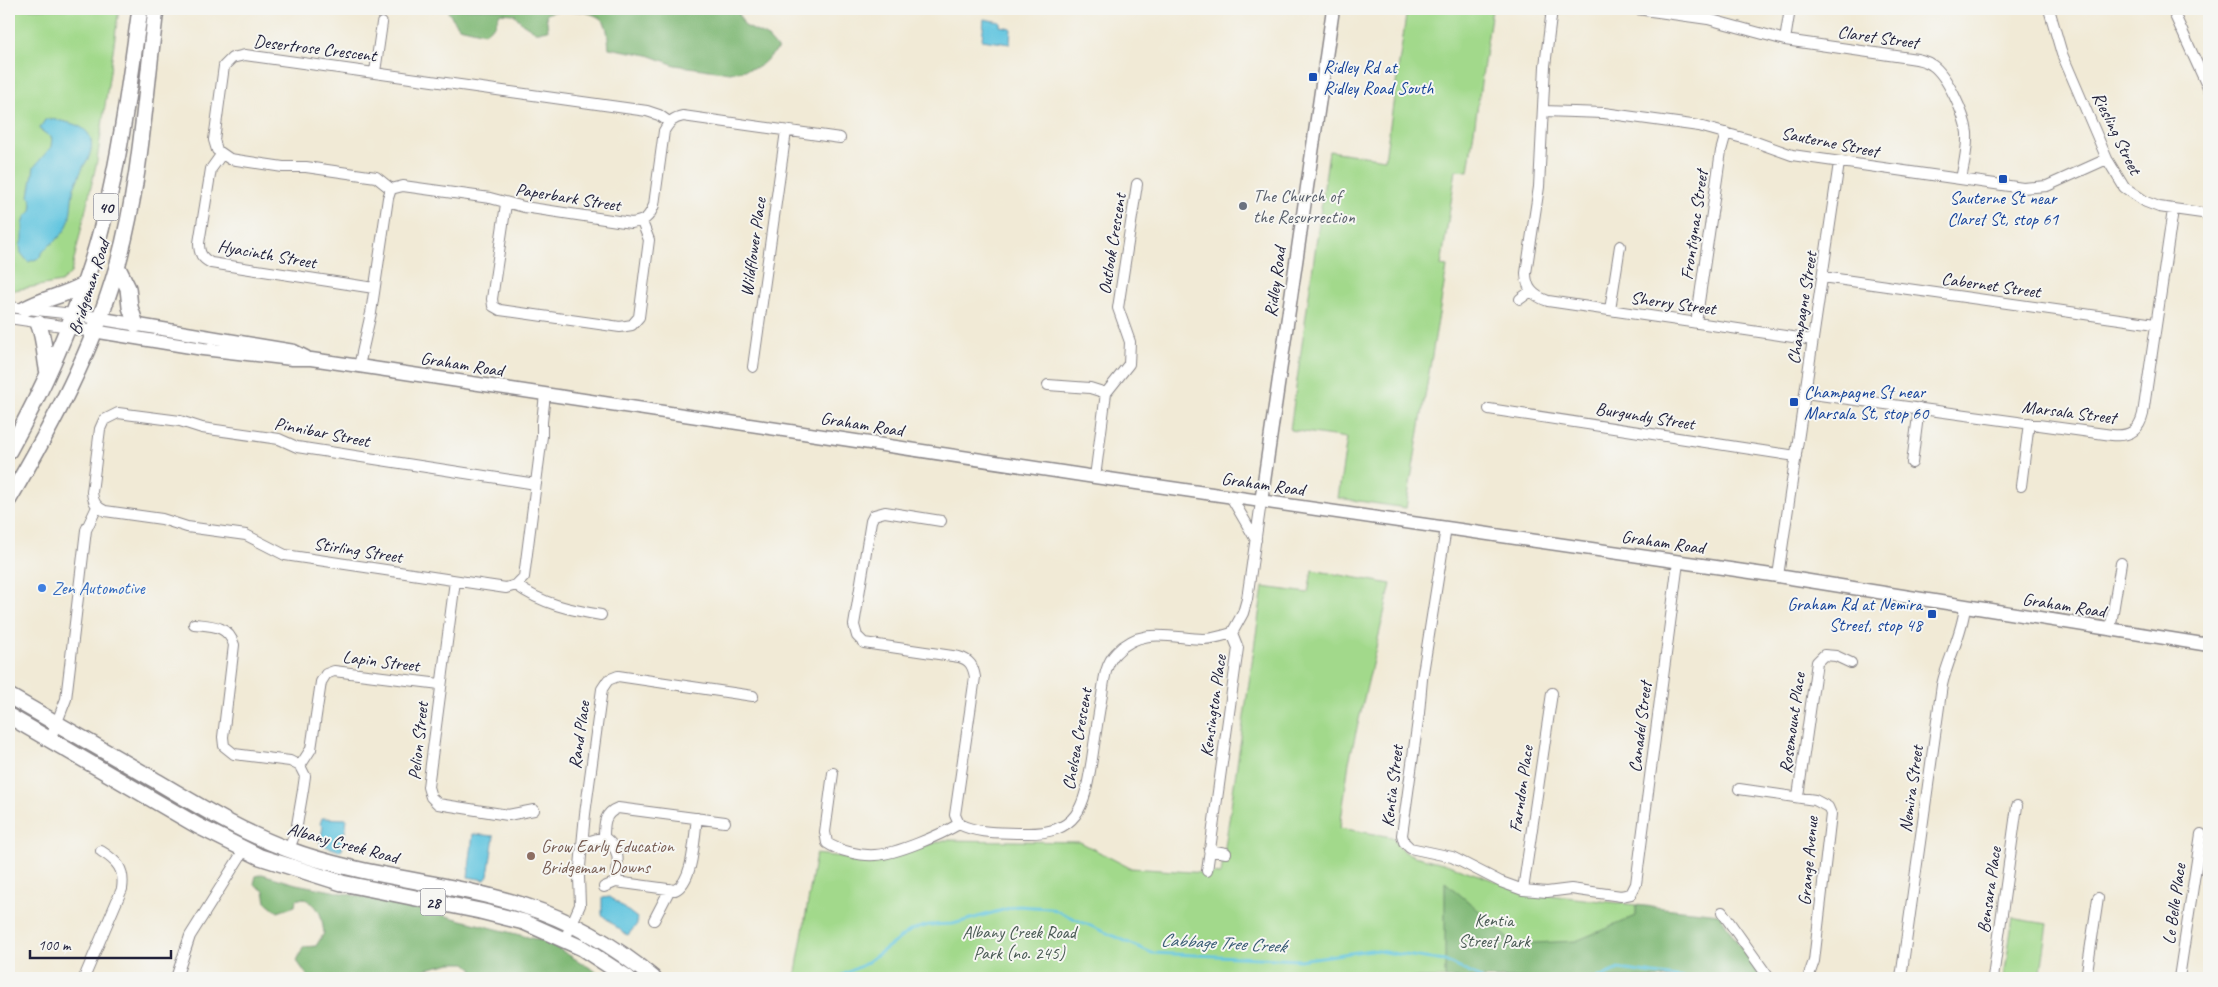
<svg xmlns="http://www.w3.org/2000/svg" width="2218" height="987" viewBox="0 0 2218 987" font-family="Caveat,sans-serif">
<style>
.green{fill:#a2d98b;stroke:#627e63}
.forest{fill:#81b977;stroke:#526e59}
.water{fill:#61c5df;stroke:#42748d}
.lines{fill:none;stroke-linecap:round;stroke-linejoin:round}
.stream{stroke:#61c5df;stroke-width:3}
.minor-casing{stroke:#8a8688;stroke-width:12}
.tertiary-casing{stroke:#8a8688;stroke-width:15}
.primary-casing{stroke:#8a8688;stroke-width:18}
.minor{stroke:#fff;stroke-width:10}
.tertiary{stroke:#fff;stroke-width:12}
.primary{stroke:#fff;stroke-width:15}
.transit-dot{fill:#1a4fb4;stroke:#f6f6f2;stroke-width:2}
.worship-dot{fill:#6b7280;stroke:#f6f6f2;stroke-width:2}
.shop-dot{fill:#3f7fe0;stroke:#f6f6f2;stroke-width:2}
.education-dot{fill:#8d6e63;stroke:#f6f6f2;stroke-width:2}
.labels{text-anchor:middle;stroke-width:4;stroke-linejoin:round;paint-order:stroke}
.shield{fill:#f6f6f2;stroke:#626272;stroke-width:1}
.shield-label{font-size:16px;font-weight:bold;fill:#22223b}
.street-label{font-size:18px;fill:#22223b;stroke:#f6f6f2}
.transit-label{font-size:18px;fill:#164399;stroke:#f6f6f2;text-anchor:start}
.worship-label{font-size:18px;fill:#5b616d;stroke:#f6f6f2;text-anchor:start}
.shop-label{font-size:18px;fill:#366cbe;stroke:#f6f6f2;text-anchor:start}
.education-label{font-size:18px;fill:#785e54;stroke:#f6f6f2;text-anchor:start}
.park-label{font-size:18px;fill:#485953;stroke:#f6f6f2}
.water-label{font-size:19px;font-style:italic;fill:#385b74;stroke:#f6f6f2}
</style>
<rect width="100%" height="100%" fill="#f6f6f2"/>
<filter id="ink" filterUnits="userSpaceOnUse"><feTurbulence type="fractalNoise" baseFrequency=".02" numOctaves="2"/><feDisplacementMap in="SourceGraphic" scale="10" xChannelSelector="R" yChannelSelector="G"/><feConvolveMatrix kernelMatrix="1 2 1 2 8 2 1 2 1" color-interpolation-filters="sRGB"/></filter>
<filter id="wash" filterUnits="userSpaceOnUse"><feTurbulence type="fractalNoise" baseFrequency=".0096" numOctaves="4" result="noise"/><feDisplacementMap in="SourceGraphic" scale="20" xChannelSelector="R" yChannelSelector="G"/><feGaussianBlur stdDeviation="1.12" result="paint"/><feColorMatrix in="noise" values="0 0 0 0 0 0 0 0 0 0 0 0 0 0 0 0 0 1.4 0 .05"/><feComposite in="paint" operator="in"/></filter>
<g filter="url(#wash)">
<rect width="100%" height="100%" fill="#f1ead6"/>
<path class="green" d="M9 9H119L97 161 71 273 61 282 9 291Z
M1407 9H1492L1468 171 1456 170 1441 266 1447 267 1406 508 1338 498 1347 438 1290 430 1329 151 1385 159Z
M1312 570 1391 584 1349 762 1340 828 1392 837 1403 851 1414 856 1443 863 1531 893 1636 905 1637 916 1683 978H795L816 854 878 861 944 840 1080 842 1130 868 1221 874 1263 587 1308 593Z
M2013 916 2016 919 2048 924 2040 978H2004Z"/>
<path class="forest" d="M449 9H742L739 15 745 26 766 36 778 49 759 67 730 73 675 65 648 55 609 48C608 41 608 30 605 24 598 9 559 8 546 14L548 30 536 32 522 23 514 14 500 13 495 25 485 33 459 27 448 12Z
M262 874 296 884 399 904 547 942 607 978H469L473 969 466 963H451L422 970 406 977 394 975 389 978H309L297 961 303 947 316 946 324 933C321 914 321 907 303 898L296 900 295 906 278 912 266 902 264 891 254 884 256 876Z
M1445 882 1483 914 1513 944 1576 941 1636 916V905L1719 914 1761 978H1445Z"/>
<path class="water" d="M984 19 1000 22V26L1011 28 1010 44 982 40Z
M50 119C72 123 100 126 89 157 88 161 85 163 83 167 80 174 77 181 74 188 70 204 73 220 63 233 55 243 44 247 39 258L28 262 21 253 20 245 23 239V224L25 217 31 211 32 203 29 196 34 167 51 147 52 138 39 129 45 120Z
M322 818 347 819 342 850 339 851 320 844 323 826 320 824Z
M473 834 494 836 488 876 485 880 468 877Z
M610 897 637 918V924L628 935 625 934 602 915V898Z"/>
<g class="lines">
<path class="stream" d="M836 978 865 964 911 930 929 925 953 924 1017 906 1050 908 1152 953 1300 960 1371 950 1445 961 1481 978
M1597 978 1619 969 1683 978"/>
</g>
</g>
<g filter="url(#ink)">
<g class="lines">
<g class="minor-casing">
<path id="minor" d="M1552 9 1545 66 1539 187 1526 273C1526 288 1533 296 1548 301L1813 340
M1637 9 1708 19 1785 40 1910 58C1918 59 1925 60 1932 65 1947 75 1965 115 1967 133 1968 148 1964 164 1961 179
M2049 9 2062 54 2107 159 2124 187 2146 202 2159 207 2209 214
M2172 9 2209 90
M1785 40 1790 9
M375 72 382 23
M1543 111 1604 113 1699 126 1750 140 1792 155 2023 188 2047 186 2107 159
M221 155 211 169 199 243C199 254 202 258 211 263L374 288
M391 189 376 177 306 167H283L230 159 217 150 214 140 224 66 232 58 245 55 647 111 659 115 669 122
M506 204 492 299 493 306 500 310 620 327 632 325 639 317 649 240 642 222
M1823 277 2155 324
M1520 299 1531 291
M9 307 73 314
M1610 310 1620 246
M9 318 69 327
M1696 323 1721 151 1726 133
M359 366 371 313 388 198 391 189 403 186 490 198 524 207 631 223C645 221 649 218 654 205L664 131C669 122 673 118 683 116L840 138
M753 367 786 131
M1048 385 1090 388 1106 393
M1805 393 2112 435C2129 437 2139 431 2143 414L2173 210
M1489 409 1796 456
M1912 463 1919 408
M1095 477 1106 393 1129 364 1130 342 1118 308 1137 184
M536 484 297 447 279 439 202 428 180 421 118 413 104 420 100 429 92 492C93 502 96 507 105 511L162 519 187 527 246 535 285 555 506 588 516 585 524 577 542 436V422L545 394
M2021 486 2029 423
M1231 497 1256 540
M941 521 885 512 874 515 871 521 854 625 857 636 864 643 959 657C970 660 973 666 975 677L955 815 959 824C978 834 1001 832 1022 833 1079 835 1084 808 1092 759 1095 738 1098 717 1102 695 1104 681 1105 664 1116 653 1141 626 1172 638 1203 639 1213 639 1222 636 1232 633
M1446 528 1422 679 1419 713 1402 835 1404 842 1410 848 1452 857 1501 882 1523 890 1547 892 1571 889 1621 896 1631 894 1636 884 1678 562
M1778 576 1839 163
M455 581 428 787 431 797 438 804 508 815 534 810
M516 585C542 604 571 610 601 615
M194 624C212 626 228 625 234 645L223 737 224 746 234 754 290 761 300 766 305 776 303 790 296 831 289 849
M2110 630 2121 563
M50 740 66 699 86 530 97 507
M300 766 311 749 321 682 326 674 334 671 440 684
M833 773 825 832 827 843C839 851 861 856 875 855 897 854 940 835 959 824
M1739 789 1815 800 1828 807 1831 814 1814 961 1808 978
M1798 796 1817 662 1824 655 1836 656 1851 663
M604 837C622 851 618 861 616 882L675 890C694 881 694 837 697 818
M604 837C604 824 604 813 618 808L725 822
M583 840 590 841 604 837
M1209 850 1226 853
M1207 871 1238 648 1232 633 1243 613 1247 599 1261 502
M604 887 616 882
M1523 890 1552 693
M1722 912 1769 978
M654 920 670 889
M565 939 580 905 579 877 585 814 602 689 608 680 618 676 753 696
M84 978 122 889C125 869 117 861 101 851
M176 978 190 936 244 850
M1901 978 1942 685C1948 658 1962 635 1965 607
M1993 978 2017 806
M2086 978 2098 898
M2179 978 2201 834"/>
</g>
<g class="tertiary-casing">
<path id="tertiary" d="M73 314 294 351 306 357
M69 327 203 349 292 359H311L359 366 1095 477 1778 576 2209 645
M1261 502 1333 9"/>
</g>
<g class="primary-casing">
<path id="primary" d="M117 266 128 288 130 307 136 325
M25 309C44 298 64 296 83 285
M38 323C45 339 44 356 48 373
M9 451C42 391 71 327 92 261 118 179 128 93 140 9
M9 499C53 424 93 350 117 267 141 182 145 95 156 9
M9 696C57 724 105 751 153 779 197 805 239 831 287 849 364 878 447 881 525 906 573 921 615 946 653 978
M9 716 198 826 260 857 342 883 480 911 524 922 582 948 628 978"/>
</g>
<use href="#minor" class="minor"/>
<use href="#tertiary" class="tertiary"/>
<use href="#primary" class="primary"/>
</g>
</g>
<g class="transit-dot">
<rect x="1308" y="72" width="10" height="10" rx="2.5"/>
<rect x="1998" y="174" width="10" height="10" rx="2.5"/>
<rect x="1789" y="397" width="10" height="10" rx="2.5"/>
<rect x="1927" y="609" width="10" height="10" rx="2.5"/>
</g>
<circle class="worship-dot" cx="1243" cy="206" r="5"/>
<circle class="shop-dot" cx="42" cy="588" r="5"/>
<circle class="education-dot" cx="531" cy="856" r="5"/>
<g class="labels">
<g class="shield">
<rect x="93.5" y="193.5" width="25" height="27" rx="4"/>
<rect x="420.5" y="888.5" width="25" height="27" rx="4"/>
</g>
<g class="shield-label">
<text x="106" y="213">40</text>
<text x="433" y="908">28</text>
</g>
<g class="street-label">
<text transform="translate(1878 37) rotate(8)" y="6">Claret Street</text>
<text transform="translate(315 48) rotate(7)" y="6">Desertrose Crescent</text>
<text transform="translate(2117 133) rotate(64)" y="6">Riesling Street</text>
<text transform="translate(1830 142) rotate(11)" y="6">Sauterne Street</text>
<text transform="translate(568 197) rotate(9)" y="6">Paperbark Street</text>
<text transform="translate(1694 225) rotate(-82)" y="6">Frontignac Street</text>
<text transform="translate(1112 244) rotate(-81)" y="6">Outlook Crescent</text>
<text transform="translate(753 247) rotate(-82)" y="6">Wildflower Place</text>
<text transform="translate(267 254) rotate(10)" y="6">Hyacinth Street</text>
<text transform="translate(1275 282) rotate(-82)" y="6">Ridley Road</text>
<text transform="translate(1991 285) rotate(8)" y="6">Cabernet Street</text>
<text transform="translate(89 287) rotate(-72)" y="6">Bridgeman Road</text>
<text transform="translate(1673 303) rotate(8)" y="6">Sherry Street</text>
<text transform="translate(1802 308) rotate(-81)" y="6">Champagne Street</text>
<text transform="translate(462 364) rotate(9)" y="6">Graham Road</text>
<text transform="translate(2069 412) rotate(7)" y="6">Marsala Street</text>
<text transform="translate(1645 416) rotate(9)" y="6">Burgundy Street</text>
<text transform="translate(862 424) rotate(9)" y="6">Graham Road</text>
<text transform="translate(322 432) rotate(11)" y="6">Pinnibar Street</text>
<text transform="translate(1263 484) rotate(8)" y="6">Graham Road</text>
<text transform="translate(1663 542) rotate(8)" y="6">Graham Road</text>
<text transform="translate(358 550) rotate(9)" y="6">Stirling Street</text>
<text transform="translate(2064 605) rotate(9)" y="6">Graham Road</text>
<text transform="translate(381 661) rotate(7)" y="6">Lapin Street</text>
<text transform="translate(1213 706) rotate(-82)" y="6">Kensington Place</text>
<text transform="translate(1792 723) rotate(-82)" y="6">Rosemount Place</text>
<text transform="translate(1640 727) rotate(-83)" y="6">Canadel Street</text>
<text transform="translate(579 735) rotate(-82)" y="6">Rand Place</text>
<text transform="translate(1077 739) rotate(-80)" y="6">Chelsea Crescent</text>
<text transform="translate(418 741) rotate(-84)" y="6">Pelion Street</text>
<text transform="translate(1392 786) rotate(-83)" y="6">Kentia Street</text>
<text transform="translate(1521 789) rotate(-82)" y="6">Farndon Place</text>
<text transform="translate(1911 789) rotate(-82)" y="6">Nemira Street</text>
<text transform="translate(343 843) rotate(15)" y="6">Albany Creek Road</text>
<text transform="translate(1808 861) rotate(-85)" y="6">Grange Avenue</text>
<text transform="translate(1989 890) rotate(-82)" y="6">Bensara Place</text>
<text transform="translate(2174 904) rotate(-82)" y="6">Le Belle Place</text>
</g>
<g class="transit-label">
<text x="1323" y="73">Ridley Rd at<tspan x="1323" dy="21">Ridley Road South</tspan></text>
<text x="2003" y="204" text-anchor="middle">Sauterne St near<tspan x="2003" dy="21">Claret St, stop 61</tspan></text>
<text x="1804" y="398">Champagne St near<tspan x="1804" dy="21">Marsala St, stop 60</tspan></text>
<text x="1922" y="610" text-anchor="end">Graham Rd at Nemira<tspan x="1922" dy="21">Street, stop 48</tspan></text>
</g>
<g class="worship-label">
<text x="1253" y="202">The Church of<tspan x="1253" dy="21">the Resurrection</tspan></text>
</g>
<g class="shop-label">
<text x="52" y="594">Zen Automotive</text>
</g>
<g class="education-label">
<text x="541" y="852">Grow Early Education<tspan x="541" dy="21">Bridgeman Downs</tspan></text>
</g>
<g class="park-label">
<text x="1494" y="926">Kentia<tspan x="1494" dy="21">Street Park</tspan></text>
<text x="1019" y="938">Albany Creek Road<tspan x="1019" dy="21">Park (no. 245)</tspan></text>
</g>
<g class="water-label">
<text transform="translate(1223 942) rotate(3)" y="7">Cabbage Tree Creek</text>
</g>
</g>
<rect width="2218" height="987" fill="none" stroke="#f6f6f2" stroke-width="30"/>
<path d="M30 950v8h141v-8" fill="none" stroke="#22223b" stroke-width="2.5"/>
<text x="38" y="950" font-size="15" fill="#22223b" stroke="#f6f6f2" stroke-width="4" paint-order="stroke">100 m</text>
</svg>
